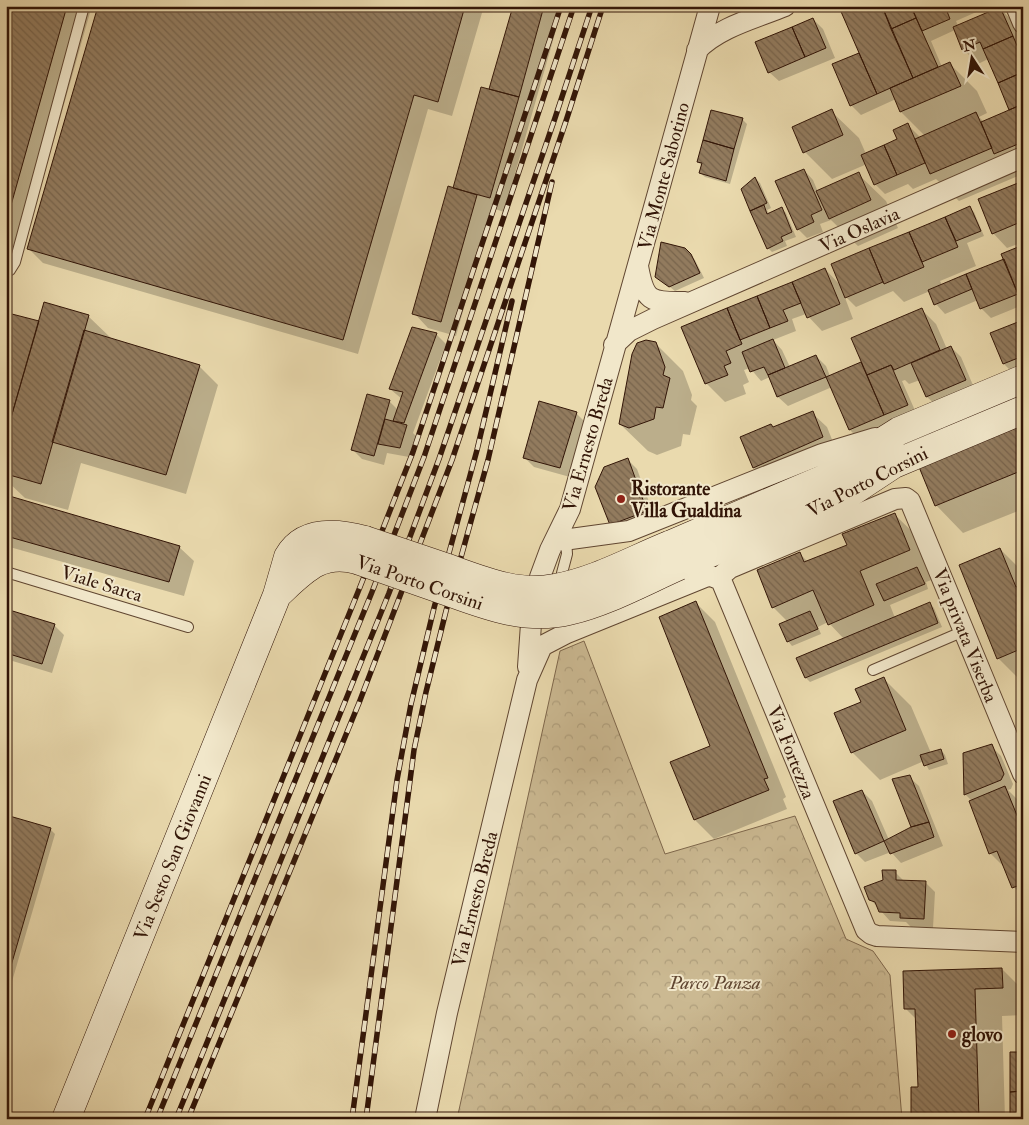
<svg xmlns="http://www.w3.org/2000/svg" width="1029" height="1125" viewBox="0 0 1029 1125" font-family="'IM FELL Double Pica',serif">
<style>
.forest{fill:url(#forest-crowns);stroke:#7e674c}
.shadow{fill:#0003;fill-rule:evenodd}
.building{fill:url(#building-back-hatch);stroke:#321507}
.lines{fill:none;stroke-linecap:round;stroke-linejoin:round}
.lane-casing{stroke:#604631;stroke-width:12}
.street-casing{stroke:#604631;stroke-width:22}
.secondary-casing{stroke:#321507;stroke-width:29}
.lane{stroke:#f1e7ca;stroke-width:10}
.street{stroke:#f1e7ca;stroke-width:20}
.secondary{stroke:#f1e7ca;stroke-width:28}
.rail-casing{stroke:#321507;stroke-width:5.5}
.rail{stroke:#f1e7ca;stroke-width:4;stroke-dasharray:11;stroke-linecap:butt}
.secondary-bridge-casing{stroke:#321507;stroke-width:29;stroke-linecap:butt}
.secondary-bridge{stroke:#f1e7ca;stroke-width:28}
.poi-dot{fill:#8f2418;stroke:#f1e7ca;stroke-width:2}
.labels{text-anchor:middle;stroke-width:4;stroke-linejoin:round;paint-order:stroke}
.street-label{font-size:19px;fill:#321507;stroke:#f1e7ca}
.poi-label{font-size:19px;font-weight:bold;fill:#321507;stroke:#f1e7ca;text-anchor:start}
.park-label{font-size:19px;font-style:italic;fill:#604631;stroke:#f1e7ca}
</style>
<defs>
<pattern id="forest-crowns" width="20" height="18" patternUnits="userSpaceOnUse" patternTransform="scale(1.25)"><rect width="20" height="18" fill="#cbb992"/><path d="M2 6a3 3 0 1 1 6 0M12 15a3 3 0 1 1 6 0" fill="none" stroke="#af9e7c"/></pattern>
<pattern id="building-back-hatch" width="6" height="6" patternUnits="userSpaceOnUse" patternTransform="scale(1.25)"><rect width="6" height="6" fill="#927b5e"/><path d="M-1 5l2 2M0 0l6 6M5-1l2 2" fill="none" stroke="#78644c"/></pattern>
</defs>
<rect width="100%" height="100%" fill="#eadaae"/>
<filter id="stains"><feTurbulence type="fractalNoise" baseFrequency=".004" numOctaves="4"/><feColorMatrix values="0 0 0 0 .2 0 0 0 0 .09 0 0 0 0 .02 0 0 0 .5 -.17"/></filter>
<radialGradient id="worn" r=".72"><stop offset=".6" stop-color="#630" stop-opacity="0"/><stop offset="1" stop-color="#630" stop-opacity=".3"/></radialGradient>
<path class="forest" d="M584 641 665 854 795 816 846 939 873 951 890 975 902 1119H457L560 651Z"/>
<path class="shadow" d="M6 6H88L91 9 22 253 6 248Z
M99 6H484L452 116 428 109 358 354 43 263 29 249Z
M514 6H556L555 11 560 16 504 212 492 208 456 336 428 328 414 313 454 189 490 91Z
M844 6H990L956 21 958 26 1000 8 1014 23 1023 42V181L1018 176 959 201 936 179 913 189 908 184 885 194 875 184 867 164 832 179 805 152 831 111 859 138 866 154 898 140 908 125 921 138 925 136 901 112 896 99 861 115 851 105 833 65 860 53ZM955 30 963 49 978 64 988 59 1011 110 984 122 979 117 987 113 977 91 950 64 942 67 931 41Z
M813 19 823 29 835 58 779 81 769 72Z
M742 119 747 124 730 184 705 177 700 173 702 166 698 162Z
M804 170 813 180 818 192 858 174 886 201 898 228 858 246 831 220 820 224 823 232 807 238 798 229Z
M755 178 760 183 771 208 767 210 769 214 782 209 786 213 796 237 785 241 787 246 772 252 768 248 743 190Z
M1023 183V242L1007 248 993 233Z
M970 208 974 212 984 236 967 243 976 266 940 281 942 285 1005 259 1023 305 991 318 981 308 978 300 945 314 936 304 930 291 904 302 893 291 856 307 844 295 853 319 822 331 806 314 792 319 796 331 773 340 782 350 790 367 816 356 826 366 830 376 863 362 922 310 936 324 947 349 951 347 961 357 975 390 937 406 927 397 920 380 909 384 905 380 902 381 917 415 864 444 850 430 832 387 788 406 778 397 770 377 761 381 750 368 744 370 749 382 743 385 746 394 725 402 706 383 683 328 825 269 841 286 833 265Z
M685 249 695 260 704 278 675 291 656 276Z
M88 316 113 340 199 366 218 385 186 494 81 463 68 510 25 498 6 480V324L40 323Z
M1023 321V370L1013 373 1004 364 992 334Z
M436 334 446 344 413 433 416 436 409 457 387 453 384 465 362 459 352 449 368 395 390 402 398 410 402 399 390 389Z
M655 343 683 371 692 395 691 400 697 406 690 435 683 434 681 446 657 455 648 451 620 424Z
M576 413 586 423 570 477 534 467 524 457Z
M812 413 827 427 837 452 768 482 754 468 774 428Z
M1023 426V509L963 533 936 505Z
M628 460 637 469 656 521 611 524Z
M6 496 179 547 194 561 184 596 6 546Z
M894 514 922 541 937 578 926 582 928 589 890 605 895 618 930 604 934 608 942 627 810 682 806 678 844 639 828 622 818 627 821 634 792 646 788 641V622L773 607 800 554 808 562 848 546Z
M1000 549 1023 572V683L998 658Z
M696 603 715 622 786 797 783 799 787 809 714 839 695 820 712 747Z
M6 610 54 625 64 635 52 673 6 659Z
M883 678 911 706 931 753 941 750 945 755 948 764 929 770 924 761 880 780 852 752 836 714 862 702Z
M991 746 1001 756 1013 784 1011 789 1008 790 1020 802 1023 810V896L1014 887 1006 869 990 853 972 801 965 794Z
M909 777 919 786 943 846 901 863 891 852 865 862 856 853 862 791 872 801 889 840 913 828Z
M6 816 50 829 55 834 6 1002Z
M895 872 905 882H925L935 892 933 928 911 927 906 922 890 921 870 899Z
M1002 969 1023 990V1015L1002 1016 1005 1119H913L919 1088 917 1020 905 1008Z"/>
<path class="building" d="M6 6H67L6 223Z
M98 6H465L438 102 414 95 343 340 27 249Z
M513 6H544L519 97 489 89Z
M841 6H882L913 78 877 94 839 7Z
M882 6H911L916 18 891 29Z
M911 6H945L950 19 922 31Z
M1000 7 1013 36 983 49 980 42 962 50 953 27Z
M813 18 826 48 805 57 792 27Z
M916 18 938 67 913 78 891 29Z
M792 27 805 57 768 73 755 42Z
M1013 36 1023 60V72L998 83 983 49Z
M859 53 877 94 850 106 832 64Z
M950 62 961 86 900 112 890 88Z
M1023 72V104L1009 110 998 83Z
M481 87 519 97 490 198 453 188Z
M1023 104V142L994 154 981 122Z
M832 109 843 135 803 153 792 127Z
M711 110 743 118 734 149 703 140Z
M976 112 992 148 930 174 915 139Z
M908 123 925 163 897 175 884 145 897 139 893 130Z
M703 140 734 149 726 181 699 173 702 163 697 162Z
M884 145 897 175 874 185 861 155Z
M804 169 822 210 811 215 814 222 797 230 775 181Z
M859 172 871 200 829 219 816 191Z
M755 177 767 203 750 211 741 189Z
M1023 181V221L992 234 978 199Z
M448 186 477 195 441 322 412 314Z
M764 205 767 214 782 207 792 232 781 237 783 241 767 249 750 211Z
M970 206 981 231 956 241 945 217Z
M945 217 958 247 922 262 909 232Z
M909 232 924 267 884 284 869 248Z
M661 242 685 248 691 254 700 273 669 287 655 277Z
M1023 245V306L1001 254Z
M869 248 883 282 845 298 831 264Z
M1004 259 1018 294 980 309 966 274Z
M825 268 840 304 807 318 792 282Z
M966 274 972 289 934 305 928 290Z
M792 282 801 303 783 310 788 321 770 328 757 296Z
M757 296 770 328 740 340 727 308Z
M44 302 89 315 41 484 6 474V435Z
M727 308 742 344 726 351 731 363 724 366 728 375 705 384 681 327Z
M922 308 940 350 894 370 891 365 867 375 851 338Z
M8 313 39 321 6 435V319Z
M1023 320V356L1003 364 990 333Z
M412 327 437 333 404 423 393 421 403 392 389 389Z
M84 330 200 365 166 475 52 442Z
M773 339 785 368 768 375 764 367 750 372 742 352Z
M646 340 656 342 665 367 663 375 670 378 663 408 656 407 654 419 629 428 619 424 632 354 637 343Z
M951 346 966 380 926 397 911 363Z
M816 355 826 377 777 397 768 375Z
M861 362 884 415 849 430 826 377Z
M891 365 908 405 884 415 867 375Z
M367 394 390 400 374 456 351 450Z
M539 401 577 412 560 468 523 458Z
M813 411 823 437 753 468 740 437 771 424 773 427Z
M385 419 407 425 400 448 378 444Z
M1023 425V470L935 506 919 467Z
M628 458 647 511 610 525 595 487 604 467Z
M6 495 180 546 169 582 6 536Z
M895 513 910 550 860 571 874 605 828 625 813 590 772 608 757 570 800 552 804 562 847 545 842 534Z
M1000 548 1016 587 1023 585V648L997 659 959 565Z
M917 567 925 584 884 601 876 584Z
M696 601 768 778 764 779 769 790 694 820 670 762 710 746 659 617Z
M930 602 938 623 805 678 796 658Z
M6 609 55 624 42 664 6 653Z
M810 611 818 629 787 642 779 624Z
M884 677 906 730 851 753 834 713 861 702 855 689Z
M992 744 1004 774 1001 780 964 795 963 753Z
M941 749 944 759 924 766 920 755Z
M910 775 929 822 911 827 892 779Z
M1005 786 1023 830V884L1012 888 997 851 989 854 969 801Z
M862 790 884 841 855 854 833 801Z
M6 815 51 828 6 983Z
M929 822 934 837 890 854 884 841 911 827Z
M882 870H896V880L926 881 924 919 900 918V913L879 912 875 902 869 900 864 887 883 880Z
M1002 968 1003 988 975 989 979 1119H911V1087H918L915 1009H904L903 971Z
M1010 1052H1023V1091L1010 1092Z
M1023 1091V1119H1010V1092Z"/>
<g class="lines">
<g class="lane-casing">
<path id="lane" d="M6 273 10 270 15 262 84 6
M6 572 188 627
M562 573 567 554 566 539
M873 670 964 631"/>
</g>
<g class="street-casing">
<path id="street" d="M1016 6 1023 23
M697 50C719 27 756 18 785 6
M638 266C644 301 650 303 685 302
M614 345 629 331 653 319 1023 157
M556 541 629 531 822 454 875 438
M540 577 550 550 570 509 710 6
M721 580 866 930 871 934 877 936 1023 942
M721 580 722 575 730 568 895 499 906 498 910 501 1023 774
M542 646 567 633 705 577 711 576 721 580
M528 667 531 624
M425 1119 447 1013 527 680 542 646"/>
</g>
<g class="secondary-casing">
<path id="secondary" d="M669 545 823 479 899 431 1023 379
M679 566 841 499 894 464 1023 410
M277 595C303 571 320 550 357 560
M66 1119 277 595 288 557C304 529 339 533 365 540"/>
</g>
<use href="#lane" class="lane"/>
<use href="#street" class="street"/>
<use href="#secondary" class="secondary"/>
<g class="rail-casing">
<path id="rail" d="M145 1119 360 587 413 452 561 6
M157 1119 372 592 424 457 574 6
M176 1119 389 593 439 459 555 118 592 6
M188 1119 359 703 452 460 566 121 603 6
M352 1119 397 780 411 704 434 608 477 450 512 301
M366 1119 414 750 426 692 446 611 488 460 552 182"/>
</g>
<use href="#rail" class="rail"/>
<g class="secondary-bridge-casing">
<path id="secondary-bridge" d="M365 540C392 549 418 558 445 567 479 579 518 596 555 588 595 581 632 560 669 545
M357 560C385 570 412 579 440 589 482 604 524 622 569 611 607 602 643 582 679 566"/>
</g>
<use href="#secondary-bridge" class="secondary-bridge"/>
</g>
<g class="poi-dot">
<circle cx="621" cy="499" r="5"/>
<circle cx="952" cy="1034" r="5"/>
</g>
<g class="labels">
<g class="street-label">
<text transform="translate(663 176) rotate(-75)" y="7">Via Monte Sabotino</text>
<text transform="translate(859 229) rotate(-24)" y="7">Via Oslavia</text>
<text transform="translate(587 444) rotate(-74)" y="7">Via Ernesto Breda</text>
<text transform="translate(867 481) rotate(-27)" y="7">Via Porto Corsini</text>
<text transform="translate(420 582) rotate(19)" y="7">Via Porto Corsini</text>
<text transform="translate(102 583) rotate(17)" y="7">Viale Sarca</text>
<text transform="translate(966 635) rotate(68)" y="7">Via privata Viserba</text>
<text transform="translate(792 752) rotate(68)" y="7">Via Fortezza</text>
<text transform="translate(172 857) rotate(-68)" y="7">Via Sesto San Giovanni</text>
<text transform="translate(474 899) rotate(-76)" y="7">Via Ernesto Breda</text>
</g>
<g class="poi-label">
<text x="631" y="495">Ristorante<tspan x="631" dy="22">Villa Gualdina</tspan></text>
<text x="962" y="1041">glovo</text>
</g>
<g class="park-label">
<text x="715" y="989">Parco Panza</text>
</g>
</g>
<rect width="1029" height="1125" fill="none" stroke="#eadaae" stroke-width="25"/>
<rect x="8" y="8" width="1014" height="1110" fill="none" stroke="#321507" stroke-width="2.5"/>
<rect x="12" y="12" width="1004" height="1100" fill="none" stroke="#321507"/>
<g transform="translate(972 58) rotate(348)" stroke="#f1e7ca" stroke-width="4" paint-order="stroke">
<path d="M0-4L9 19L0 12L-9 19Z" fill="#321507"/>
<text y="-8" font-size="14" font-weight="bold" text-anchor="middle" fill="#321507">N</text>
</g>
<rect width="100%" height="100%" filter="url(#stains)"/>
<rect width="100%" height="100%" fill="url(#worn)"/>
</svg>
